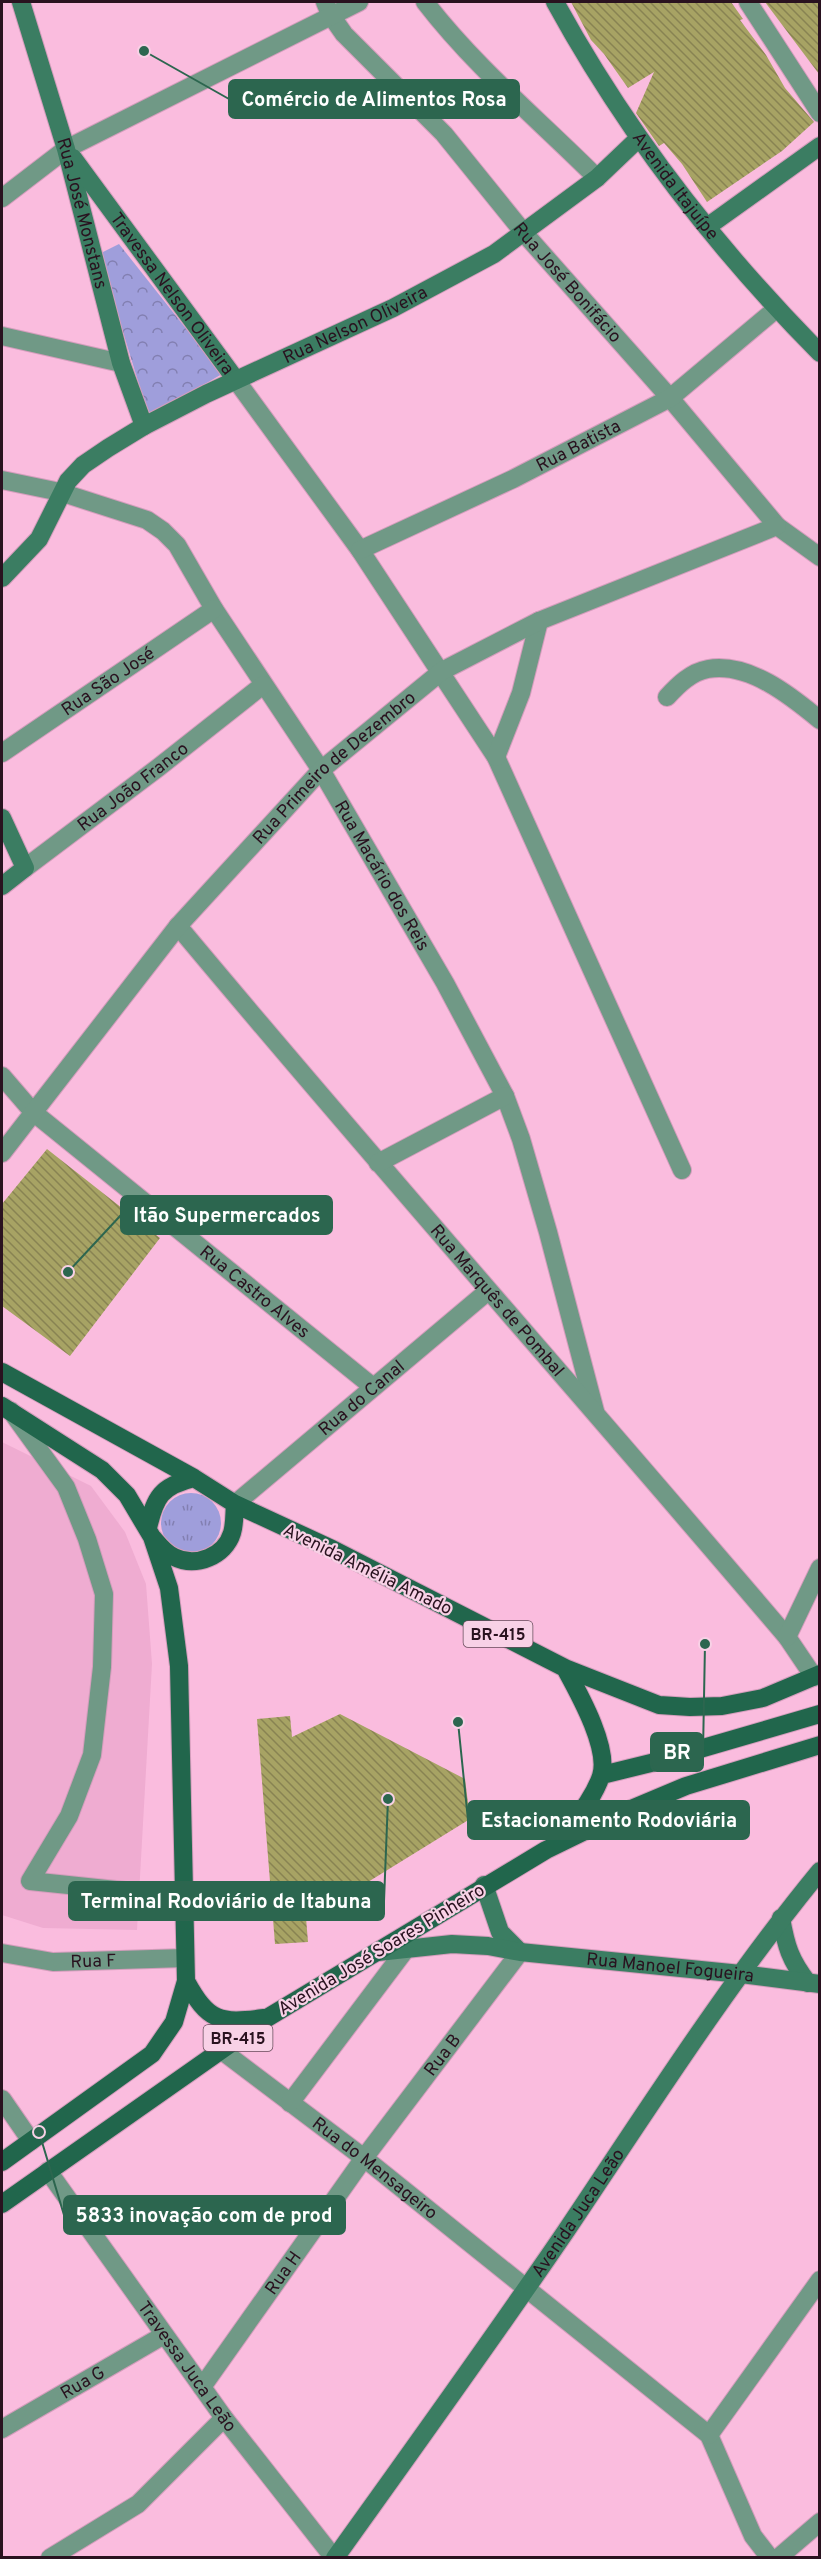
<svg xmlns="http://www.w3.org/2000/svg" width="821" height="2559" viewBox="0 0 821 2559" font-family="Overpass,sans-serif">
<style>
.built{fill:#efacd1}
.grass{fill:url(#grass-tufts)}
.park{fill:url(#park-crowns)}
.building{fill:url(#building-back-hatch)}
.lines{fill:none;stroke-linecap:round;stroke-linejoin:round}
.street-casing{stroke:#d49dbc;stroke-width:20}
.secondary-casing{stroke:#d49dbc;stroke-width:20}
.primary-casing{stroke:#d49dbc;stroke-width:20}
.street{stroke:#709986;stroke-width:18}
.secondary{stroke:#3b7d62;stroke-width:18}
.primary{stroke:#21664c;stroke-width:18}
.labels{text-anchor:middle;stroke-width:4.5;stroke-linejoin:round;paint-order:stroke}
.shield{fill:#f8d1e6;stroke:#674b5b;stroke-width:1.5}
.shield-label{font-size:16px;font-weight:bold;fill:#29121f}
.street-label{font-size:18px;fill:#29121f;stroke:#f8d1e6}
.leader{fill:none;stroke:#2c664f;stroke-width:2}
.callout-dot{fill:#2c664f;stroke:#f8d1e6;stroke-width:2}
.callout{fill:#2c664f;stroke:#2c664f;stroke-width:2}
.callout-label{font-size:20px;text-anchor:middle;font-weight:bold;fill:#fff}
</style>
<defs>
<pattern id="grass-tufts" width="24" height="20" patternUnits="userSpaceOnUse" patternTransform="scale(1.5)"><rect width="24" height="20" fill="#9f9edb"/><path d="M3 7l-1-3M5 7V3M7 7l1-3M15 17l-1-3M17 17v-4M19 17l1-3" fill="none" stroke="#827fb1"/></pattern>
<pattern id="park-crowns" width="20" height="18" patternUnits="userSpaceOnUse" patternTransform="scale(1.5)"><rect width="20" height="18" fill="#9f9edb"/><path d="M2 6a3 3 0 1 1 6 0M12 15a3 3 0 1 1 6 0" fill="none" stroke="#827fb1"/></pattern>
<pattern id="building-back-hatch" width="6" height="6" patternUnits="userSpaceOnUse" patternTransform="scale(1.5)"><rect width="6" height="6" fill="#a7a364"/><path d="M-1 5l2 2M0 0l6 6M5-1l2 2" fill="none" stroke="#888352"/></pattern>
</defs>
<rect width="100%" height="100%" fill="#fabcde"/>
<path class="built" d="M2 1442 91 1486 125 1532 146 1584 152 1664 137 1930 43 1928 2 1915Z"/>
<path class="grass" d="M161 1523a30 30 0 1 1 60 0a30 30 0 1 1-60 0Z"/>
<path class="park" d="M119 244 222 374 149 417 99 254Z"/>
<path class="building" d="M571 2H731L743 19 740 20 766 55 785 88 814 122 782 151 707 202 682 164 664 143 659 146 636 113 654 72 628 88 604 54 591 40Z
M765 2H819V74Z
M47 1149 160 1238 70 1356 2 1306V1204Z
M340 1714 465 1779 470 1819 355 1890 303 1881 308 1942 275 1944 257 1719 290 1716 292 1737Z"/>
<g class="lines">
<g class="street-casing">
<g id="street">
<path id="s1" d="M325 2 330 14 344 34 444 134 524 233 670 398 777 526 820 557"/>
<path d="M425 2C475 67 539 120 597 178"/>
<path d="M748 2 820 113"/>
<path d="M2 198 66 149 359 2"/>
<path d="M2 336 121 363"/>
<path d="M236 380 360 550 496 757 682 1170"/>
<path id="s2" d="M2 480 60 492 147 520 163 531 177 545 214 609 321 770 445 983 505 1096 521 1139 548 1232 595 1411"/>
<path id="s3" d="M360 550 513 479 670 398 776 309"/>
<path d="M667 697C678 685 691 672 708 669 749 662 791 696 820 720"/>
<path id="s4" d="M2 753 214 609"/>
<path d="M496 757 521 693 539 621"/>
<path id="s5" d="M25 868 159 767 263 685"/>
<path id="s6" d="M178 926C378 1166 585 1399 787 1637L814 1677"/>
<path id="s7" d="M2 1076 33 1112 373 1387"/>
<path id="s8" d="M2 1153 178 926 321 770 442 671 539 621 777 526"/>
<path d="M378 1163 505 1096"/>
<path d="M11 1411 66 1487 87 1539 104 1594 102 1667 92 1755 69 1816 30 1881 183 1897"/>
<path id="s9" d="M235 1504 488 1291"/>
<path d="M787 1637 820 1568"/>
<path id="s10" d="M2 1953 53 1962 185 1958"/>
<path id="s11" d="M221 2050 364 2158 709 2435 753 2536 770 2558"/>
<path d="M2 2099 31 2141"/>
<path d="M290 2103 406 1949"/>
<path id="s12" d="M48 2171 224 2418 334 2558"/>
<path id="s13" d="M202 2387 364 2158 520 1952"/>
<path id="s14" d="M2 2429 164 2335"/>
<path d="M709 2435 820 2280"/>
<path d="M50 2558 138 2504 224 2418"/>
<path d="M778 2558 820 2522"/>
</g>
</g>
<g class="secondary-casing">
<g id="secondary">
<path id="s15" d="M21 2 66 149 121 363 144 426"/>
<path id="s16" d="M555 2C625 130 717 249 820 353"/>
<path id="s17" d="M73 158 236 380"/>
<path d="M707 227 820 146"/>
<path id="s18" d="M2 578 39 539 68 481 83 465 108 448 144 426 206 394 393 308 494 254 597 178 639 138"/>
<path d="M2 818 25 868 2 886"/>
<path d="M484 1885 500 1932 519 1951"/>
<path d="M781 1918C786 1946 790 1960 808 1983"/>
<path id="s19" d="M378 1952 452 1944 488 1946 520 1952 741 1974 820 1984"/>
<path id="s20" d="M335 2558C413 2449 491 2341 566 2231 648 2109 727 1984 820 1871"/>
</g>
</g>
<g class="primary-casing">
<path id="primary" d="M2 1372 194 1478 235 1504 332 1549 565 1668 659 1705 690 1707 722 1706 763 1698 820 1674
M2 1406 102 1470 127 1495 152 1537 169 1588 179 1666 186 1981 174 2022 152 2054 2 2162
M148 1528C155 1497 161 1486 194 1478
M153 1538C159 1545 165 1553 174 1557 196 1568 225 1556 232 1533 235 1523 234 1514 235 1504
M602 1775 655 1762 820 1714
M559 1842C573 1822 593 1800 601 1776 610 1748 578 1692 565 1668
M186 1981C208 2021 219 2024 264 2018
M2 2204 267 2018 546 1850 624 1812 686 1786 820 1745"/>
</g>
<use href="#street" class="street"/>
<use href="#secondary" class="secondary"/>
<use href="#primary" class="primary"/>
</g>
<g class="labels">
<g class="shield">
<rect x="463.5" y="1621" width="69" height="26" rx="4.5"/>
<rect x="203.5" y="2025" width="69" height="26" rx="4.5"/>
</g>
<g class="shield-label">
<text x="498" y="1640">BR-415</text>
<text x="238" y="2044">BR-415</text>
</g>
<g class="street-label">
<text dy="6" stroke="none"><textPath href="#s16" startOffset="220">Avenida Itajuípe</textPath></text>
<text dy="6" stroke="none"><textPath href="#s15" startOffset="220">Rua José Monstans</textPath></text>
<text dy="6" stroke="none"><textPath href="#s1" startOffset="372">Rua José Bonifácio</textPath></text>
<text dy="6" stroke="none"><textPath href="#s17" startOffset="168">Travessa Nelson Oliveira</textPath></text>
<text dy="6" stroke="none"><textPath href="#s18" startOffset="447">Rua Nelson Oliveira</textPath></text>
<text dy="6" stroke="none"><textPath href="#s3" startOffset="242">Rua Batista</textPath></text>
<text dy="6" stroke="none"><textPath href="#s4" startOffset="128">Rua São José</textPath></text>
<text dy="6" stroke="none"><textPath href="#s8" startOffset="510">Rua Primeiro de Dezembro</textPath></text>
<text dy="6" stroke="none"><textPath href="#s5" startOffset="135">Rua João Franco</textPath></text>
<text dy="6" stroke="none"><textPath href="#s2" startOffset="579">Rua Macário dos Reis</textPath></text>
<text dy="6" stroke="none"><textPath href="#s7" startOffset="333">Rua Castro Alves</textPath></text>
<text dy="6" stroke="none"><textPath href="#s6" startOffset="492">Rua Marquês de Pombal</textPath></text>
<text dy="6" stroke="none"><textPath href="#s9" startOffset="165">Rua do Canal</textPath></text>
<text transform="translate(368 1569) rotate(26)" y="6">Avenida Amélia Amado</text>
<text transform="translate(381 1949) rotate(-31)" y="6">Avenida José Soares Pinheiro</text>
<text dy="6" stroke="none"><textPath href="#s10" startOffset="92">Rua F</textPath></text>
<text dy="6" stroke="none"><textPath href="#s19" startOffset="294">Rua Manoel Fogueira</textPath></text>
<text dy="6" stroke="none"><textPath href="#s13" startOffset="410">Rua B</textPath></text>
<text dy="6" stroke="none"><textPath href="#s11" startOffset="194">Rua do Mensageiro</textPath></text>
<text dy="6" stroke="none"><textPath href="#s20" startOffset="422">Avenida Juca Leão</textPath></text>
<text dy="6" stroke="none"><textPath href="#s13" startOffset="140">Rua H</textPath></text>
<text dy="6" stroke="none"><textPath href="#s12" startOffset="240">Travessa Juca Leão</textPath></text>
<text dy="6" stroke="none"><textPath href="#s14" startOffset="93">Rua G</textPath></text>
</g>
</g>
<path class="leader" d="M144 51L229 99M68 1272L121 1215M705 1644L703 1752M458 1722L468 1820M388 1799L384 1901M39 2132L64 2215"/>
<g class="callout-dot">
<circle cx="144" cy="51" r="6"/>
<circle cx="68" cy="1272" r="6"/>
<circle cx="705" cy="1644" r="6"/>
<circle cx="458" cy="1722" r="6"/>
<circle cx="388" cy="1799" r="6"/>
<circle cx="39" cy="2132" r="6"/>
</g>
<g class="callout">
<rect x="229" y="80" width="290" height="38" rx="6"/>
<rect x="121" y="1196" width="211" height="38" rx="6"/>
<rect x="651" y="1733" width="52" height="38" rx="6"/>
<rect x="468" y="1801" width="281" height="38" rx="6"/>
<rect x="69" y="1882" width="315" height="38" rx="6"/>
<rect x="64" y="2196" width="281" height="38" rx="6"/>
</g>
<g class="callout-label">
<text x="374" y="106">Comércio de Alimentos Rosa</text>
<text x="227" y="1222">Itão Supermercados</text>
<text x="677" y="1759">BR</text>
<text x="609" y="1827">Estacionamento Rodoviária</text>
<text x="226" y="1908">Terminal Rodoviário de Itabuna</text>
<text x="204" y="2222">5833 inovação com de prod</text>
</g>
<rect width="821" height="2559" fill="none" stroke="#29121f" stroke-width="6"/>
</svg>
